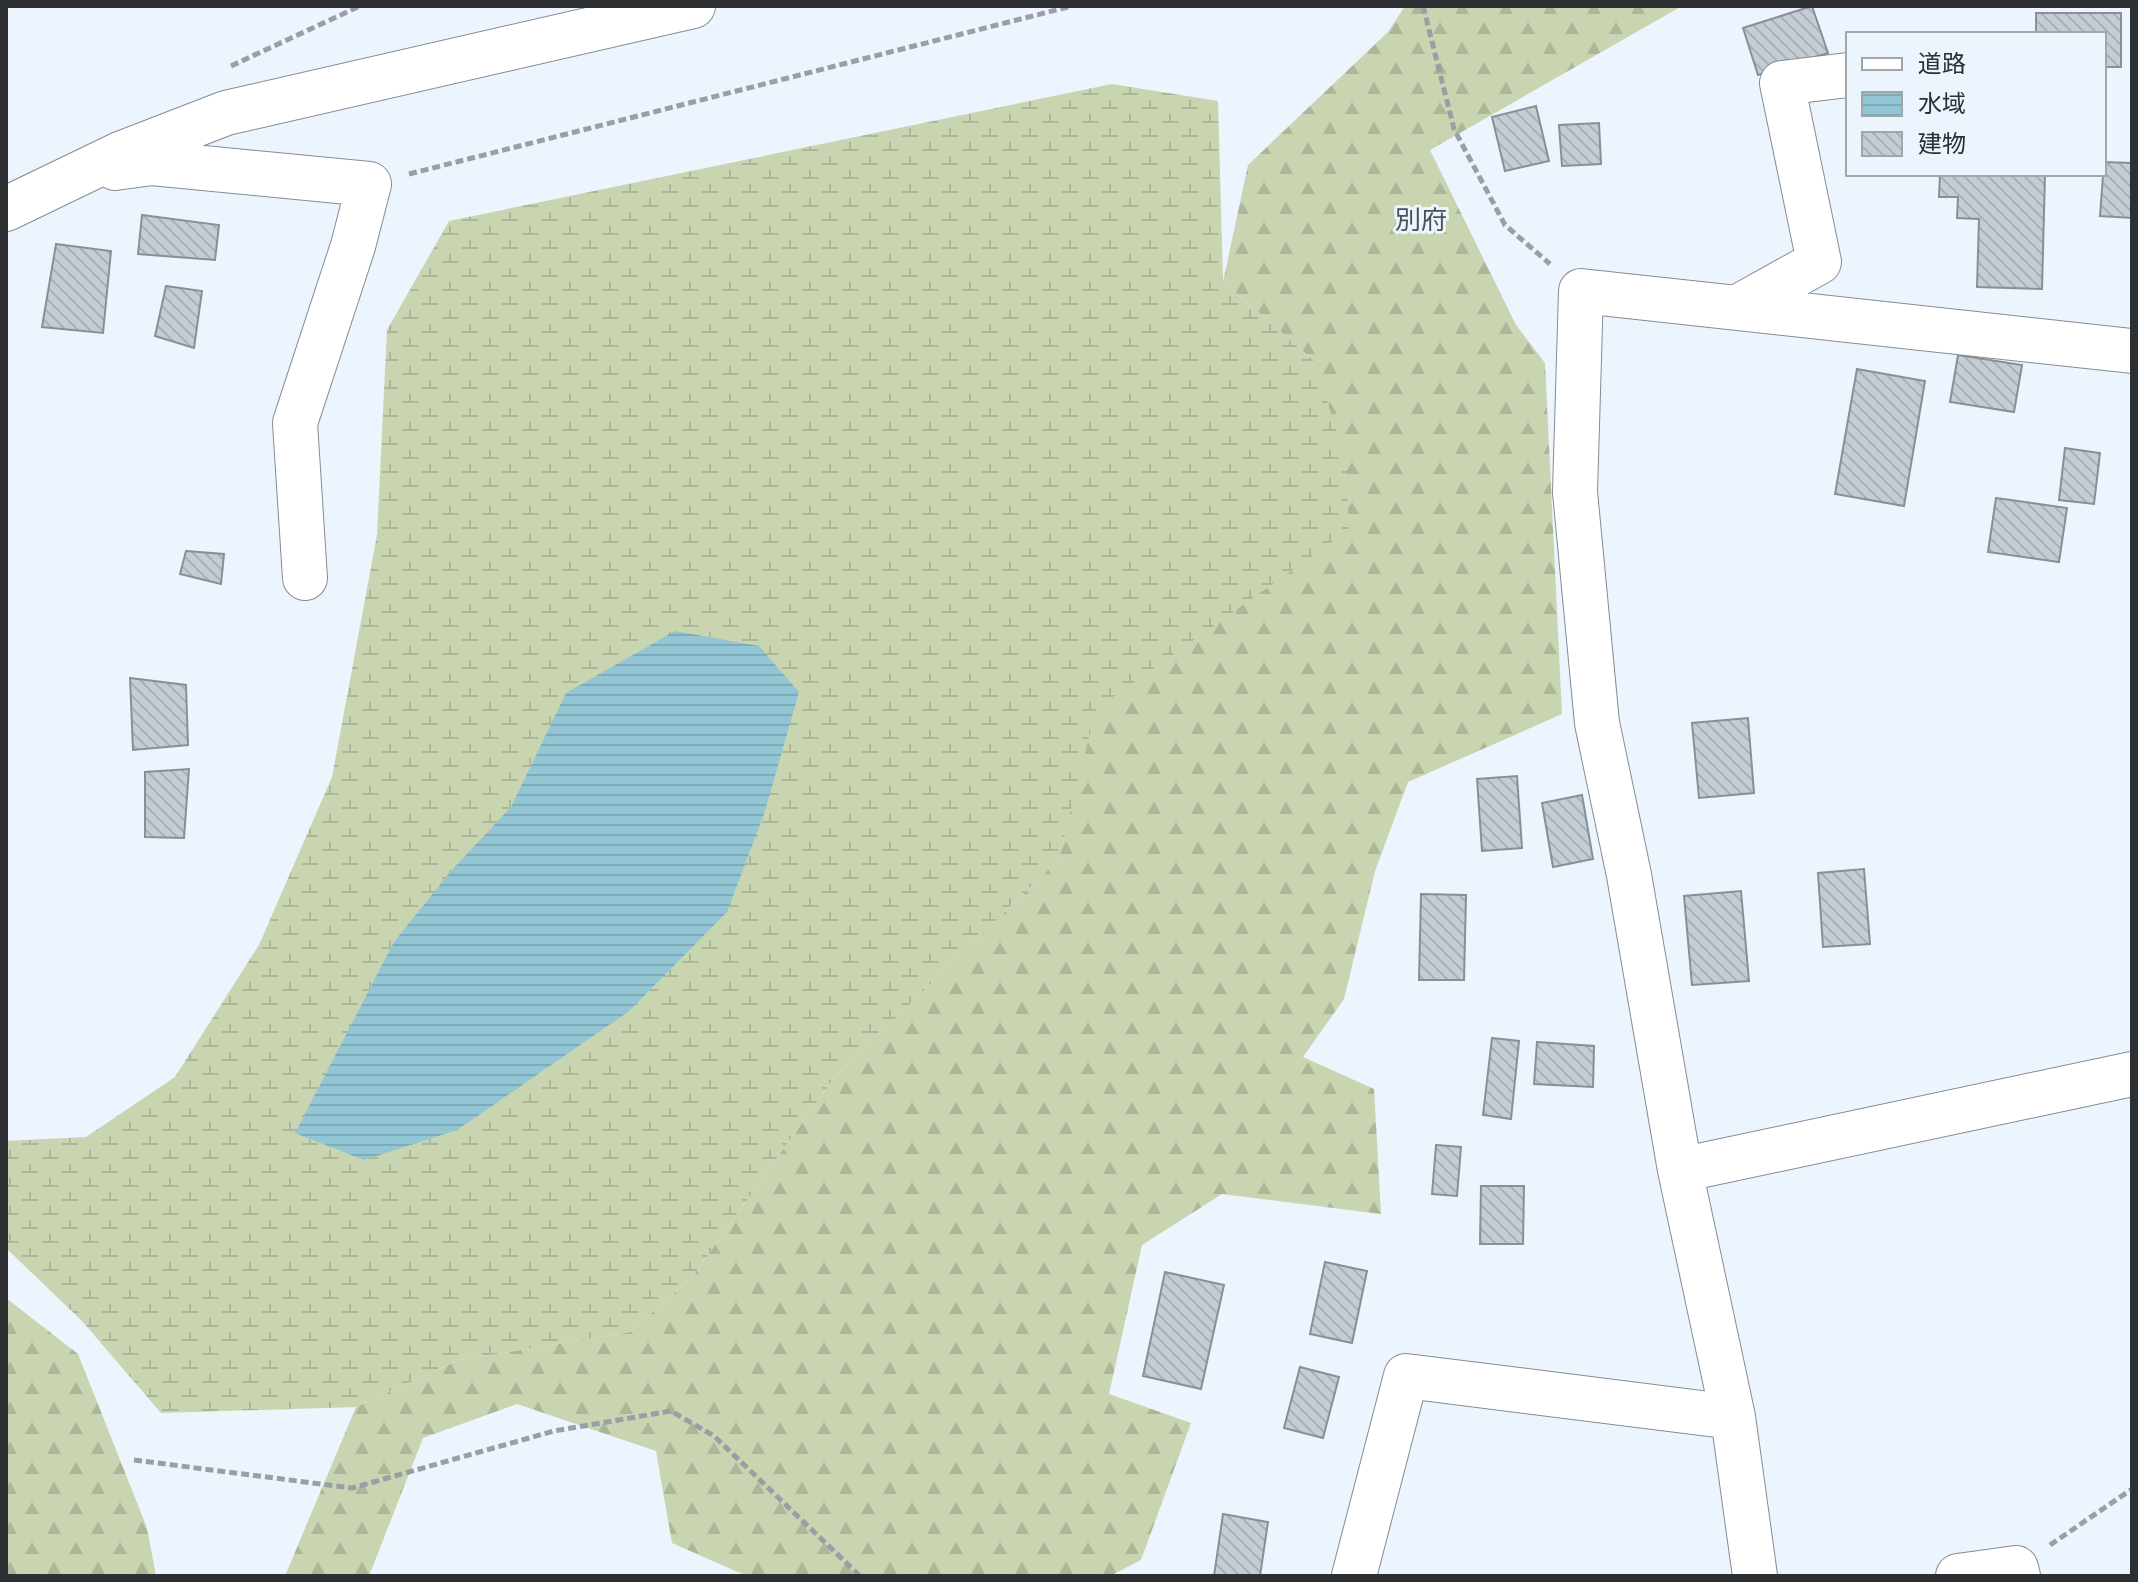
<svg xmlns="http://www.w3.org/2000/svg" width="2138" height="1582" viewBox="0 0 2138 1582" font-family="Quicksand,'Noto Sans JP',sans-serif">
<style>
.forest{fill:url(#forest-firs)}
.wetland{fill:url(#wetland-marsh)}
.water{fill:url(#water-rules)}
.building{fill:url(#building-back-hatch);stroke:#888f97;stroke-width:2}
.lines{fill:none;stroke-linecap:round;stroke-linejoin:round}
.minor-casing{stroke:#858c94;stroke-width:46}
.path{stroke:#999fa5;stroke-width:5;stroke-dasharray:8 4;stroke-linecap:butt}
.minor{stroke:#fff;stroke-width:44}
.labels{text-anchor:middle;stroke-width:6;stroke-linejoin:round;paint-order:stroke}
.quarter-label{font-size:26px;fill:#4a5057;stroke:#ecf4fd}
</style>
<defs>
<pattern id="forest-firs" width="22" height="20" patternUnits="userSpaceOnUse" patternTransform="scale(2)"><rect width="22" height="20" fill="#c9d4b0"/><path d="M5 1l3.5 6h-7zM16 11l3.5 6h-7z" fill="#adb698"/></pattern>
<pattern id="wetland-marsh" width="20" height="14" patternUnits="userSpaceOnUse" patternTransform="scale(2)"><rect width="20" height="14" fill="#c9d4b0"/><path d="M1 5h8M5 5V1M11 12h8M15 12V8" fill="none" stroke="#adb698"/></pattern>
<pattern id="water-rules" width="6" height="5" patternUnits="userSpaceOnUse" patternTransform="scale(2)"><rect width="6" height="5" fill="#93c6d5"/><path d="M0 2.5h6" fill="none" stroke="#7faab7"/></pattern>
<pattern id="building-back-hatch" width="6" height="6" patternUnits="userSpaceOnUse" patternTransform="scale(2)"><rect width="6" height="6" fill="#c4ccd4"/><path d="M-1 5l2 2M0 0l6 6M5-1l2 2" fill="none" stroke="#a9b0b6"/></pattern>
</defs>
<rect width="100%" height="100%" fill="#ecf4fd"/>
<path class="forest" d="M1405 6H1682L1430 150 1516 325 1545 363 1562 714 1408 782 1375 871 1344 999 1303 1057 1374 1089 1381 1214 1222 1194 1142 1245 1109 1394 1191 1423 1141 1560 1110 1576H747L672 1543 656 1451 517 1404 423 1438 369 1576H285L356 1407 459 1360 630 1332 693 1276 833 1079 1059 859 1095 709 1202 632 1314 361 1223 282 1248 165 1388 32Z
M6 1298 78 1354 147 1528 156 1576H8Z"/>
<path class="wetland" d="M1112 84 1218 101 1223 282 1314 361 1346 459 1349 530 1096 709 1059 859 833 1079 693 1276 630 1332 459 1360 356 1407 161 1413 82 1321 6 1248V1141L86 1137 175 1077 259 945 332 777 377 535 387 330 449 221Z"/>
<path class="water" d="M675 631 759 646 799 692 765 811 727 912 628 1012 457 1130 364 1160 295 1133 394 942 451 871 511 807 566 693Z"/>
<path class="building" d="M1812 6 1828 53 1758 75 1743 28Z
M2036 13H2121V67H2104V34H2036Z
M1536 106 1549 161 1505 171 1492 117Z
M1599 123 1601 164 1562 166 1559 125Z
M2104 162 2132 163V218L2100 216Z
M1940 174H2045L2042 289 1977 287 1979 219 1957 218 1958 197H1939Z
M142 215 219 225 215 260 138 254Z
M56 244 111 251 103 333 42 327Z
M166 286 202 291 194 348 155 336Z
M1958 355 2022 365 2014 412 1950 402Z
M1857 369 1925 381 1904 506 1835 494Z
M2065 448 2100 453 2094 504 2059 500Z
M1996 498 2067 508 2059 562 1988 552Z
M186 551 224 554 221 584 180 574Z
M130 678 186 685 188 745 133 750Z
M1748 718 1754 793 1699 798 1692 723Z
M189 769 184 838 145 837V772Z
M1517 776 1522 848 1482 851 1477 779Z
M1582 795 1593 859 1553 867 1542 803Z
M1864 869 1870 944 1823 947 1818 873Z
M1741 891 1749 981 1692 985 1684 896Z
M1421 894 1466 895 1464 980H1419Z
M1492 1038 1519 1041 1511 1119 1483 1115Z
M1537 1042 1594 1046 1593 1087 1534 1084Z
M1436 1145 1461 1147 1457 1196 1432 1194Z
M1481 1186H1524L1523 1244H1480Z
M1325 1262 1367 1271 1352 1343 1310 1334Z
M1165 1272 1224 1285 1201 1389 1143 1376Z
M1300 1367 1339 1377 1323 1438 1284 1428Z
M1223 1514 1268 1522 1260 1576H1214Z"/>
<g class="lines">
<g class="minor-casing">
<path id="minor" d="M115 168 152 163 369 184 353 246 295 423 305 578
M6 209 120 154 226 113 693 6
M1738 307 1819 262 1782 83 1848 75
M1680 1170 2132 1074
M1354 1576 1406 1376 1733 1417
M1755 1576 1733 1417 1680 1170 1629 875 1597 723 1575 492 1581 291 2132 351
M1958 1576 2016 1568 2018 1576"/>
</g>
<path class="path" d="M1423 6 1454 129 1505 225 1550 264
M231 66 360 6
M409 174 1072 6
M134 1460 352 1488 554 1431 671 1411 714 1436 860 1576
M2050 1545 2132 1489"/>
<use href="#minor" class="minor"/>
</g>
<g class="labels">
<g class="quarter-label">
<text x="1421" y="229">別府</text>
</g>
</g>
<rect width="2138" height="1582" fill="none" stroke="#2d3033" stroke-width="16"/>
<rect x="1846" y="32" width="260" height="144" fill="#ecf4fd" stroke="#a0a6ac" stroke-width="2"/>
<rect x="1862" y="58" width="40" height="12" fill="#ffffff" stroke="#a0a6ac" stroke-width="2"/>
<text x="1918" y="72" font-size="24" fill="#2d3033">道路</text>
<rect x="1862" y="92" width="40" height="24" fill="url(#water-rules)" stroke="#a0a6ac" stroke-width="2"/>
<text x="1918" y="112" font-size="24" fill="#2d3033">水域</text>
<rect x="1862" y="132" width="40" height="24" fill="url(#building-back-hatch)" stroke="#a0a6ac" stroke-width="2"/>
<text x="1918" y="152" font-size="24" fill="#2d3033">建物</text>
</svg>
